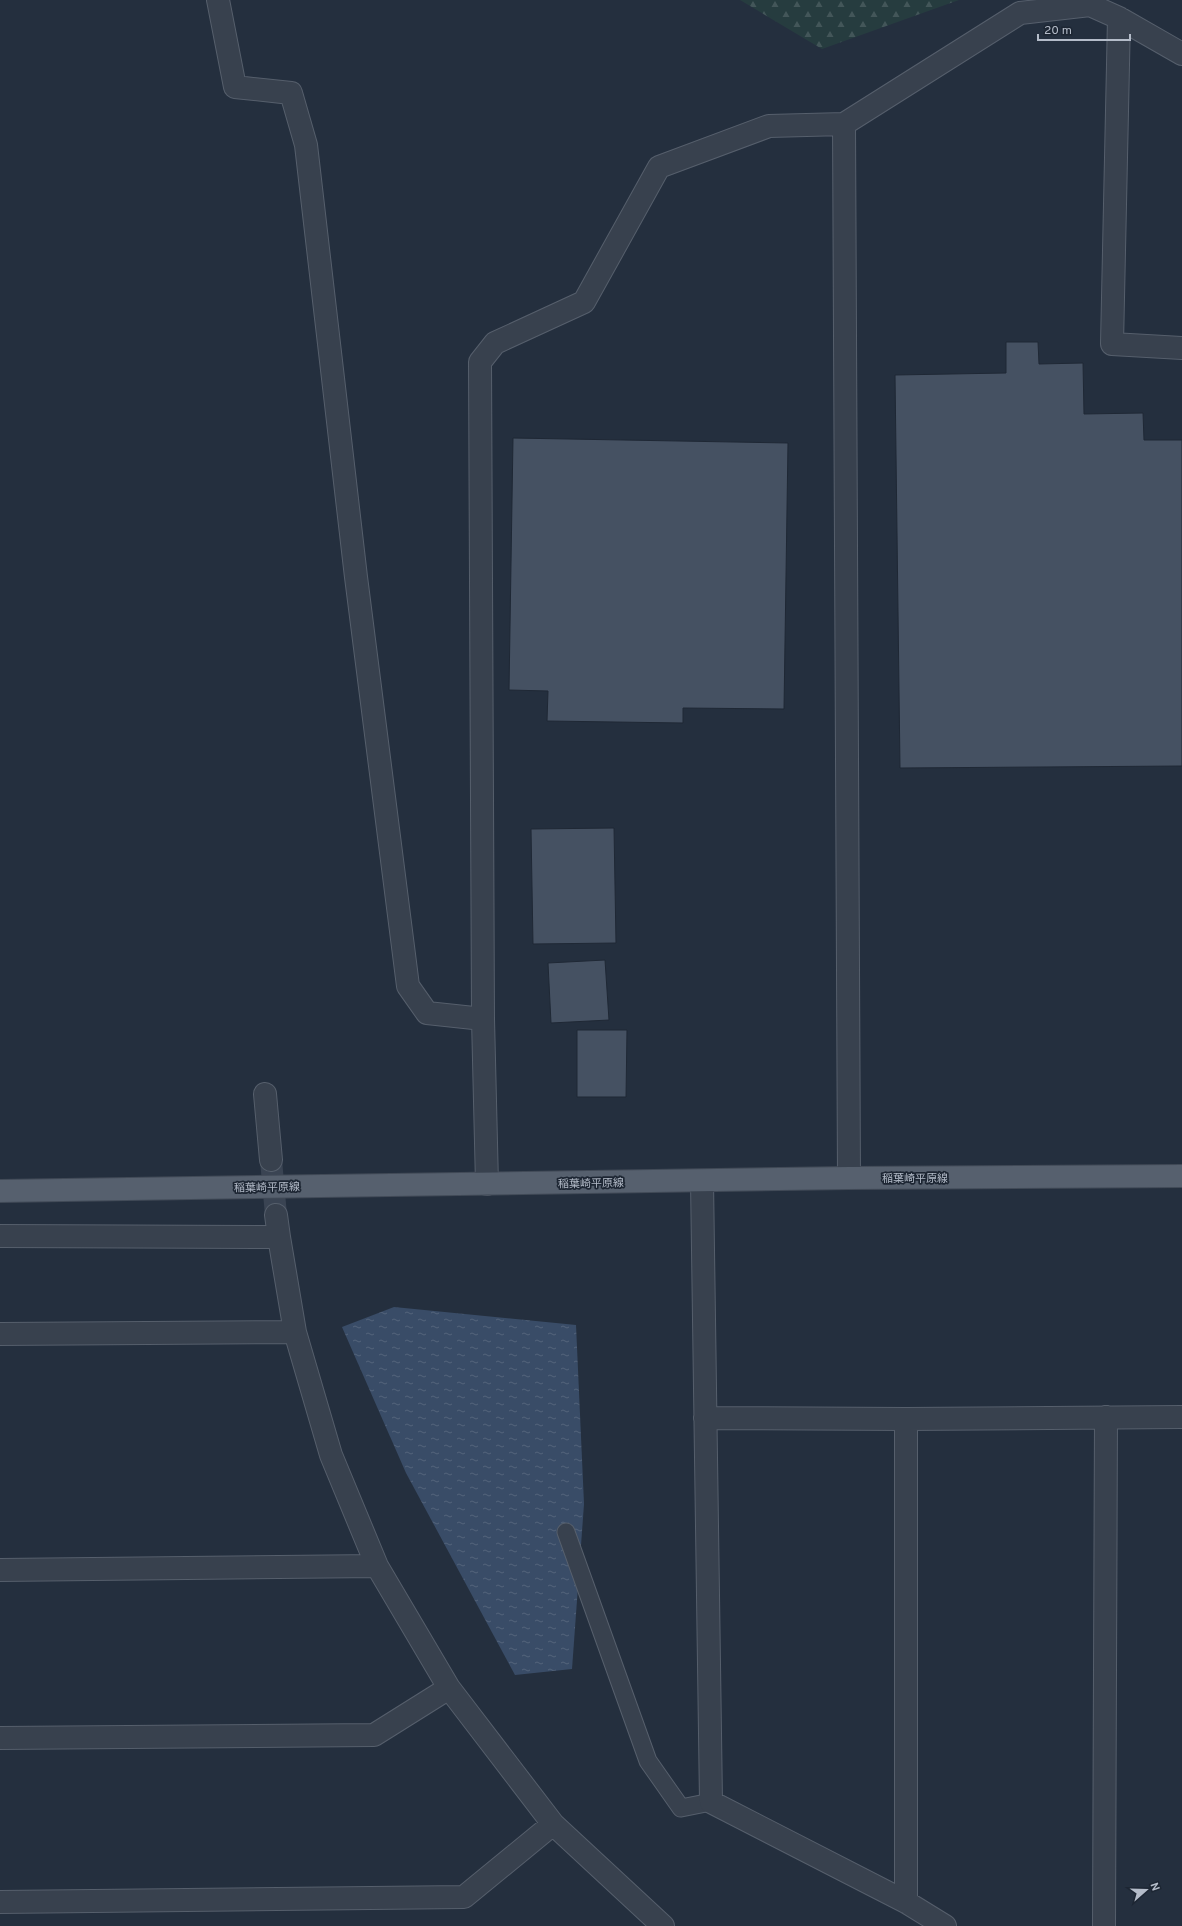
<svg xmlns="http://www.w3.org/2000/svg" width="1182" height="1926" viewBox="0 0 1182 1926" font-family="Overpass,'Noto Sans JP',sans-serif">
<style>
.forest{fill:url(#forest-firs)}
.water{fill:url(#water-ripples)}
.building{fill:#455162;stroke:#1f2835}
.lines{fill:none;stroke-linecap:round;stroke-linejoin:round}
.minor-tunnel{stroke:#3a4453;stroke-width:22;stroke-dasharray:22 11;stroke-linecap:butt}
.service-casing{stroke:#565f6c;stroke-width:19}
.minor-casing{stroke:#565f6c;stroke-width:24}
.primary-casing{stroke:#414a57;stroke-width:24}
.service{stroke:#38414e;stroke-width:17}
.minor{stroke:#38414e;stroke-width:22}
.primary{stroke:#56606e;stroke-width:22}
.labels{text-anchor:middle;stroke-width:3.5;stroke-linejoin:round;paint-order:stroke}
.street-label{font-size:11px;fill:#b4bcc9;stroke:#1d2633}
</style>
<defs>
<pattern id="forest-firs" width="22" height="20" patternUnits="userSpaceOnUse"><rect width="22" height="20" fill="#263c3f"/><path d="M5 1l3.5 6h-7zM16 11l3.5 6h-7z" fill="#435659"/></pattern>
<pattern id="water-ripples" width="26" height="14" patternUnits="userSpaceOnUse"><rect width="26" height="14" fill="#394c67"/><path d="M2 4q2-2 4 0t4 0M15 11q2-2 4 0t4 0" fill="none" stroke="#53647b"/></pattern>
</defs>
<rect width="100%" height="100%" fill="#242f3e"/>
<path class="forest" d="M740 0H959L822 49Z"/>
<path class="water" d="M394 1307 576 1325 584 1504 572 1669 515 1675 406 1473 342 1327Z"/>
<path class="building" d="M1006 342H1038L1039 364 1083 363 1084 414 1143 413 1144 440H1182V766L900 768 895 375 1006 373Z
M513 438 788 443 784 709 683 708V723L547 721 548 691 509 690Z
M614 828 616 943 533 944 531 829Z
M605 960 609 1020 551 1023 548 963Z
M577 1030H627L626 1097H577Z"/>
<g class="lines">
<path class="minor-tunnel" d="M271 1160 276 1215"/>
<g class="service-casing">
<path id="service" d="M566 1532 648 1761 681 1808 711 1802"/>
</g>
<g class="minor-casing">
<path id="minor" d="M218 0 235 87 291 93 306 145 356 577 408 986 427 1013 483 1019
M1119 18 1112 344 1182 348
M844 124 849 1178
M265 1094 271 1160
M702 1181 711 1802 906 1902 945 1926
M487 1184 483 1019 480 362 495 343 584 302 659 167 769 126 844 124 1020 13 1090 5 1119 18 1182 54
M276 1215 279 1237
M0 1236 279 1237 295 1332
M0 1334 295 1332 331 1455 377 1566 449 1688 374 1735 0 1738
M705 1418 906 1419 1182 1417
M0 1570 377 1566
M449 1688 553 1824 663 1926
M0 1902 464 1897 553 1824
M906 1902V1419
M1104 1926 1106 1417"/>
</g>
<g class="primary-casing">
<path id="primary" d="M0 1191 849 1178 1182 1176"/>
</g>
<use href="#service" class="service"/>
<use href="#minor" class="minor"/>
<use href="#primary" class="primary"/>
</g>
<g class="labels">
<g class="street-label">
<text x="915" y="1182">稲葉崎平原線</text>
<text transform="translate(591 1183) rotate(-1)" y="4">稲葉崎平原線</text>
<text transform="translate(267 1187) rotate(-1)" y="4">稲葉崎平原線</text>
</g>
</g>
<g transform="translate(1146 1890) rotate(70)" stroke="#1d2633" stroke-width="3" paint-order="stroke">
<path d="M0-3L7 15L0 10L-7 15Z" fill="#b4bcc9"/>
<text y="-6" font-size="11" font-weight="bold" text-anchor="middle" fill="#b4bcc9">N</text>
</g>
<path d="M1038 34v6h92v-6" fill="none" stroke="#b4bcc9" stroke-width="2"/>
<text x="1044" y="34" font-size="12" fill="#b4bcc9" stroke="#1d2633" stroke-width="3" paint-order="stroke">20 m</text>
</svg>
